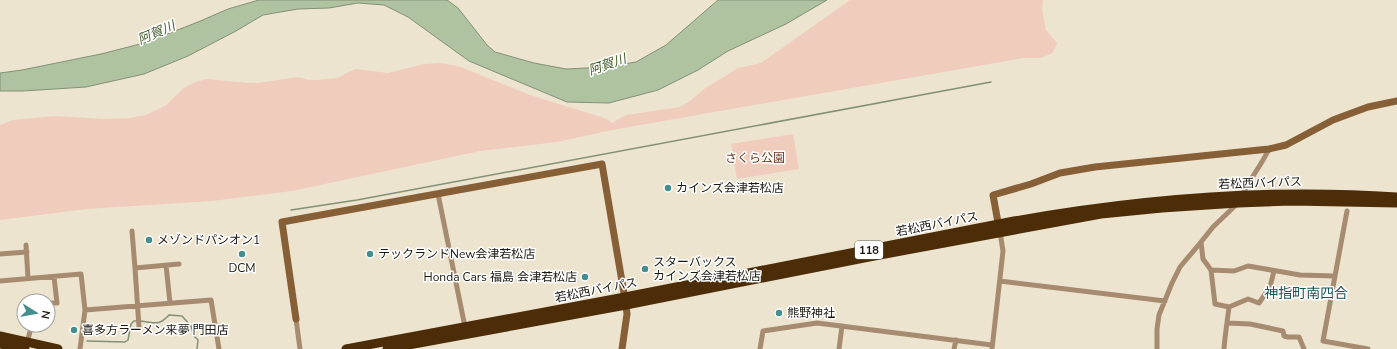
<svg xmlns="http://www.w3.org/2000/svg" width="1397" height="349" viewBox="0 0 1397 349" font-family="'Nunito Sans','Noto Sans JP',sans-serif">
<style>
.green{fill:#f0ccbc}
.water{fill:#b0c3a1;stroke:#839076}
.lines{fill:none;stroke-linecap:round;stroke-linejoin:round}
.stream{stroke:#839076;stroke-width:1.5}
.street{stroke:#a68b70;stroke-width:5}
.secondary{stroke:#865f37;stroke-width:7}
.highway{stroke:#4c2d08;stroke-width:9}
.poi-dot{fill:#468e8e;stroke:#fff;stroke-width:1.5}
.labels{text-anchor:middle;stroke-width:3;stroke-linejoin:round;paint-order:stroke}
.shield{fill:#fff;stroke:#5f5d58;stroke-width:1}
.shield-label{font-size:11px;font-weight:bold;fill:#1b1811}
.park-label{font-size:12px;fill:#6a371f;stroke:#fff}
.street-label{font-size:12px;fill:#1b1811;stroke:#fff}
.poi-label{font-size:12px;fill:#1b1811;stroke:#fff;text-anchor:start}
.water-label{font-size:13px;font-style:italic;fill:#445d2c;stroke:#fff}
.quarter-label{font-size:14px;fill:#1a5657;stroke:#fff}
</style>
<rect width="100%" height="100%" fill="#ede4cf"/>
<path class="green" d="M850 0H1043L1042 9 1046 30 1057 43 1053 53 1041 58H1023L612 130 557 142 480 151 292 191 212 201 87 209 0 220V125L13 120 55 116 105 119 131 118 148 114 165 106 184 88 195 82 207 79 248 83H258L298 77 309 80H317L337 78 355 69 388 73 424 64 441 63 461 67 530 95 607 119 612 123 626 115 680 107 690 101 704 89 738 68 761 63Z
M793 134 799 169 737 179 731 144Z"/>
<path class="water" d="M259 0H447L458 8 487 45 495 52 534 63 566 69 606 67 636 62 666 45 718 0H827L786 24 728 51 698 70 658 90 609 103 567 102 469 61 408 17 384 5 358 3 329 8 298 9 263 15 236 31 188 56 144 74 86 87 23 91H0V73L22 70 101 54 144 43 198 22 228 9Z"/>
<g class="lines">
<path class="stream" d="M291 210 357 200 991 82
M140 321C155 322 158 327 169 315L182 316 191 326 194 336 198 340 197 349
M87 341 125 342 128 340 131 324 134 321H137"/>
<path class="street" d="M438 194 465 327
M1241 197C1249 180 1261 166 1269 149
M1347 211 1323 341 1368 349
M132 231 135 268
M26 245 28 278
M0 254 27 252
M166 265 170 303
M1211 270 1234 271 1248 266 1300 275 1334 276
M0 281 81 274 85 310 80 349
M1000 281 1165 301
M48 303H57L54 277
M1229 307 1248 299 1259 303 1270 287 1274 271
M85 310 211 300 219 349
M296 319 300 349
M1227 323 1250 324 1283 331 1284 336 1288 337H1299L1304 349
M139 327 135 268 179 264
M27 342 32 325
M760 349 763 331 817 323 992 345
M839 349 842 326
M954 349 956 340
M992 349 1003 251 1000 232
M1157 349V329L1159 315 1172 283 1180 267 1201 242
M1224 349 1225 338 1229 307 1215 304 1211 270 1203 259 1201 242 1213 227 1237 204"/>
<path class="secondary" d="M999 228 993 195 1031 184 1060 173 1095 167 1269 149 1286 145 1333 120 1349 114 1368 107 1397 101
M296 319 282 222 602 164 626 305 627 314 622 349"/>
<path class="highway" d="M0 336 58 349
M0 344 25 349
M346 349 625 297 1009 222C1137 199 1267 188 1397 197
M387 349 626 305 869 257 1101 214 1162 208 1238 203 1291 201 1397 203"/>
</g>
<g class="poi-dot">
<circle cx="668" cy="188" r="4"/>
<circle cx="149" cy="240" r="4"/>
<circle cx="242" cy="254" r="4"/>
<circle cx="370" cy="254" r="4"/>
<circle cx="645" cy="269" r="4"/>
<circle cx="585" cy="277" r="4"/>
<circle cx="779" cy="313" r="4"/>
<circle cx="74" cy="330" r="4"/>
</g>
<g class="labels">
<rect class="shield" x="855" y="241" width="28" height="18" rx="3"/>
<g class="shield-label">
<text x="869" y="254">118</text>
</g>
<g class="park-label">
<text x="755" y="162">さくら公園</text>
</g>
<g class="street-label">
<text transform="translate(1260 183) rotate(-2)" y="4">若松西バイパス</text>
<text transform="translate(937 224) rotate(-11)" y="4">若松西バイパス</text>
<text transform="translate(596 290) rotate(-11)" y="4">若松西バイパス</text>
</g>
<g class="poi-label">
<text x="676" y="192">カインズ会津若松店</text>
<text x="157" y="244">メゾンドパシオン1</text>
<text x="378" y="258">テックランドNew会津若松店</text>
<text x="653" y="266">スターバックス<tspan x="653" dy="14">カインズ会津若松店</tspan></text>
<text x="242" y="272" text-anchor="middle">DCM</text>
<text x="577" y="281" text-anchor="end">Honda Cars 福島 会津若松店</text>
<text x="787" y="317">熊野神社</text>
<text x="82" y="334">喜多方ラーメン来夢 門田店</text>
</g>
<g class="water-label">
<text transform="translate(156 32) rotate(-23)" y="5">阿賀川</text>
<text transform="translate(607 64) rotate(-19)" y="5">阿賀川</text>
</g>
<g class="quarter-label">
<text x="1306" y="298">神指町南四合</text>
</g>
</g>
<g transform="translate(36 313) rotate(101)"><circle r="19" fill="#ffffff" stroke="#a4a3a0"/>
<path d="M0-3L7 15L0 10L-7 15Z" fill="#468e8e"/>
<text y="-6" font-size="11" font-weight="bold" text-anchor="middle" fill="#1b1811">N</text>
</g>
</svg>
